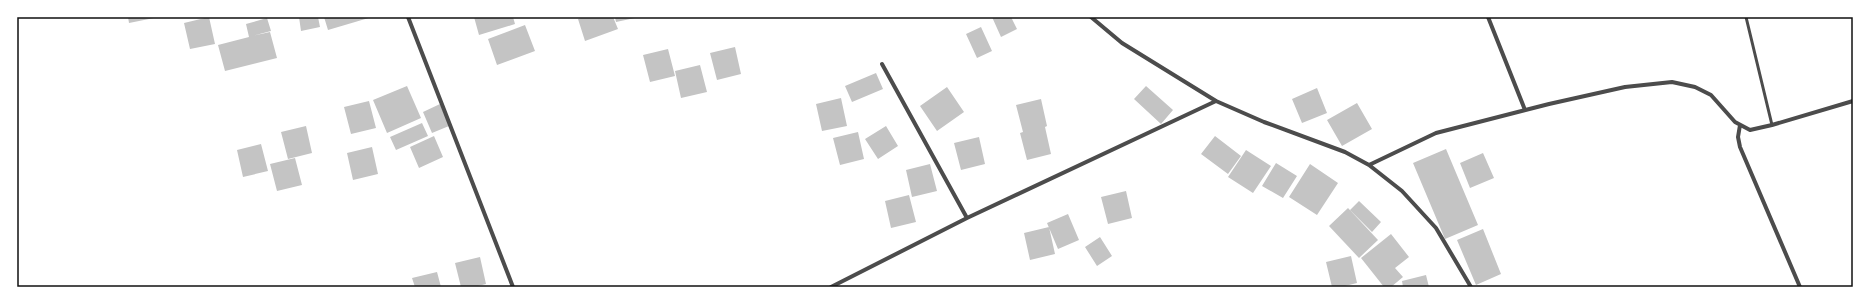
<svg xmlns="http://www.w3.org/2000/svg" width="1870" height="304" viewBox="0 0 1870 304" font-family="'Varela Round',sans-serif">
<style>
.building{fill:#c4c4c4}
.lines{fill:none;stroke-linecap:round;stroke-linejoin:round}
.service{stroke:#4c4c4c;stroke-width:3}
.minor{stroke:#4c4c4c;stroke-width:4}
.neatline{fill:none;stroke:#111;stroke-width:1.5}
</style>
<rect width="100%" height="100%" fill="#fff"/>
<path class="building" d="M128 17H154V18L129 23Z
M209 17 215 44 190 49 184 23Z
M299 17H318L320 27 301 31Z
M324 17H372L328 30Z
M474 17H513L515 24 479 35Z
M584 17H613L618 29 585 41 578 19Z
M615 17H635V18L616 22Z
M992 17H1011L1017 29 1001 37Z
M267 18 271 31 252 36 270 32 277 58 225 71 218 45 249 37 246 24Z
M525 25 535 51 497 65 488 39Z
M981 27 992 51 977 58 966 34Z
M735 47 741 74 717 80 710 53Z
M668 49 675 76 650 82 643 55Z
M700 65 707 92 681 98 675 71Z
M876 73 883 89 852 102 845 86Z
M407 86 421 118 387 133 373 100Z
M1146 86 1173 110 1161 124 1134 99Z
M947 87 964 112 937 131 920 106Z
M1317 88 1327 113 1302 123 1292 99Z
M841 98 847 126 822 131 816 104Z
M1041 99 1047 126 1045 127 1051 154 1027 160 1020 133 1023 132 1016 105Z
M369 101 376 128 351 134 344 107Z
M1357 103 1372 129 1342 146 1327 120Z
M440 104 449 126 432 133 423 112Z
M422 123 428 136 396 150 390 137Z
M306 126 312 153 288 159 281 132Z
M886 126 898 146 878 159 865 139Z
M858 132 864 159 840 165 833 138Z
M434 136 443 157 419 168 410 147Z
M1215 136 1241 156 1228 174 1201 154Z
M979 137 985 164 961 170 954 143Z
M261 144 268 171 243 177 237 150Z
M372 147 378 174 353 180 347 153Z
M1446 149 1478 225 1445 239 1413 163Z
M1246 150 1271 166 1253 193 1228 177Z
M1483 153 1494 178 1470 188 1460 163Z
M295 158 302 185 277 191 270 164Z
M1276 163 1297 176 1283 198 1262 186Z
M930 164 937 191 912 197 906 170Z
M1310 164 1338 183 1317 215 1289 197Z
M1126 191 1132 218 1108 224 1101 197Z
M909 195 916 222 891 228 885 201Z
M1359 201 1381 222 1372 232 1350 210Z
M1348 208 1378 240 1359 258 1329 226Z
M1068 214 1079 240 1058 249 1047 223Z
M1049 227 1055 254 1030 260 1024 233Z
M1483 229 1501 274 1476 285 1457 240Z
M1391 234 1409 257 1395 268 1403 277 1391 287H1384L1361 258Z
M1100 237 1112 256 1097 266 1085 247Z
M1351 256 1357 283 1341 287H1332L1326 262Z
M480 257 486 284 474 287H461L455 263Z
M437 272 441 287H415L412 278Z
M1426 275 1429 287H1403L1402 281Z"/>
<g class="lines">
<path class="service" d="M1746 17 1772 125"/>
<path class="minor" d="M408 17 513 287
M1091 17 1122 43 1216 101 1264 122 1345 152 1369 165 1402 191 1436 228 1471 287
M1488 17 1525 110
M882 64 967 218
M1740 125 1738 137 1740 147 1800 287
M1369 165 1436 133 1549 104 1625 87 1672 82 1695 87 1711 95 1735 122 1750 130 1772 125 1853 101
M831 287 967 218 1216 101"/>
</g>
<rect width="1870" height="304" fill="none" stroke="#ffffff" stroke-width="36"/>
<rect x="18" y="18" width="1834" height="268" class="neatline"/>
</svg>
